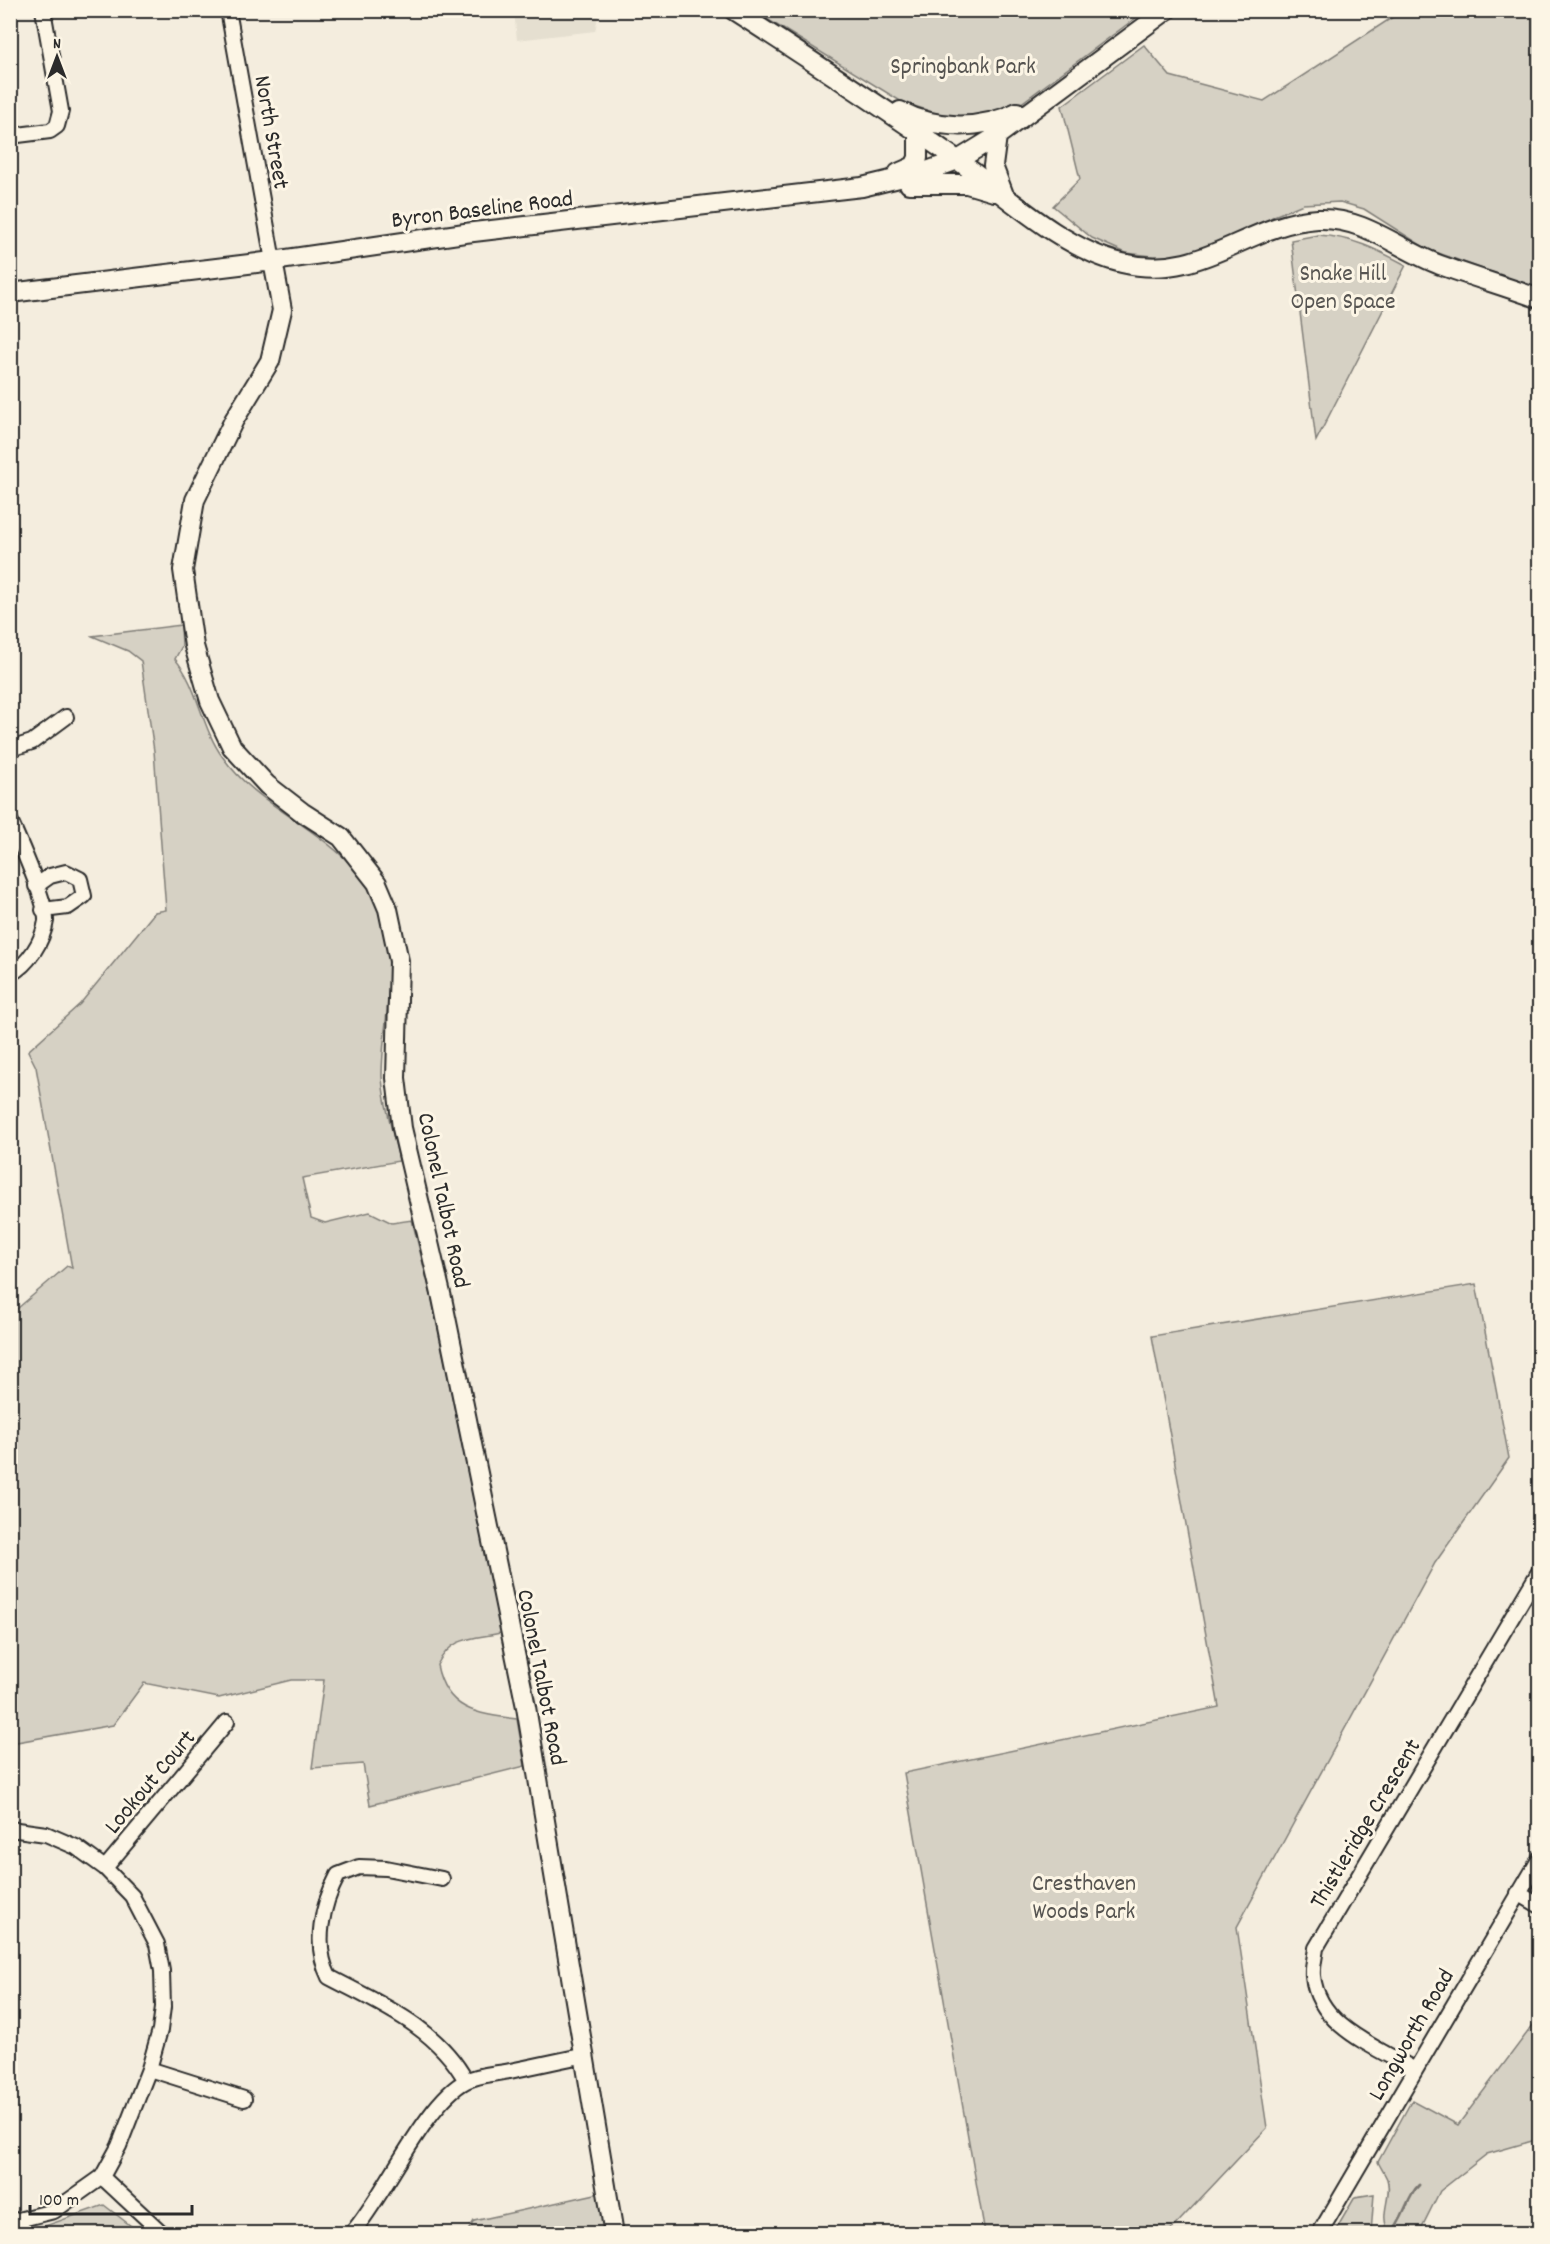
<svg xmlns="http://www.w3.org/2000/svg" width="1550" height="2244" viewBox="0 0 1550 2244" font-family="Dekko,sans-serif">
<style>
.built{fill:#e5dfd0}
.green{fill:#d6d1c4;stroke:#807e78;stroke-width:1.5}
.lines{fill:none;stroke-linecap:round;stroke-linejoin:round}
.stream{stroke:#7a7771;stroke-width:3}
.minor-casing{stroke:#2b2b2b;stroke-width:18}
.major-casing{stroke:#2b2b2b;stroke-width:22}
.minor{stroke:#fcf5e5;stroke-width:14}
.major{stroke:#fcf5e5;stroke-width:18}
.labels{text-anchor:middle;stroke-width:6;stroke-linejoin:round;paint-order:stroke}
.park-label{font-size:24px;fill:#565451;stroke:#fcf5e5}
.street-label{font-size:24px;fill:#2b2b2b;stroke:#fcf5e5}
</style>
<rect width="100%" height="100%" fill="#f4edde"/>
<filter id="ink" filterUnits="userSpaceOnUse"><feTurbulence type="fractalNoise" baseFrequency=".0167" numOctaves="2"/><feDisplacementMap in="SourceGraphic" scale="12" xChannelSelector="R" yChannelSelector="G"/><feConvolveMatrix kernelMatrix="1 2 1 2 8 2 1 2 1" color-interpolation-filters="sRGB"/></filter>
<g filter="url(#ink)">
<path class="built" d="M514 11V10L599 11 595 31 517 40Z"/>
<path class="green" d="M754 11H1145L1016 107 960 121 902 102Z
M1402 11H1539V289L1427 249 1364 209 1340 202 1303 204 1274 216 1215 252 1170 258 1126 253 1092 238 1053 206 1080 179 1062 106 1144 45 1170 76 1264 101Z
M1318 235C1352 237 1376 249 1406 265L1316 441 1291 240Z
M181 625 182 646 175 659C198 685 201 727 222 756 268 822 353 831 382 918 399 969 382 1024 382 1076 383 1103 394 1134 399 1161L302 1178 311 1218 325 1223 370 1212 392 1223 412 1220 432 1299 501 1633C471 1639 452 1636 437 1665 446 1710 476 1714 517 1719L525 1766 370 1805 363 1764 312 1768 324 1680H291L219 1698 144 1683 113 1725 11 1743V1314L67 1266 72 1268 36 1067 28 1051 80 1004 155 912 166 910 154 751 141 661 128 651 92 636Z
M1476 1284 1509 1458 1435 1563 1237 1927 1267 2128 1168 2233H985L904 1773 1219 1707 1152 1336Z
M1539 2021V2139L1487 2154 1440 2191 1419 2233 1389 2232C1378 2214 1393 2197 1387 2179 1385 2174 1381 2168 1378 2162L1412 2100 1458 2125 1533 2025Z
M600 2193 605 2233 466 2234 474 2221Z
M1374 2194 1371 2233H1334L1355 2197Z
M104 2205 140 2233H34V2230Z"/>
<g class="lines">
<path class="stream" d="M1390 2234C1405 2219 1406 2197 1419 2185"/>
<g class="minor-casing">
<path id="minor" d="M228 10 273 261
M10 136 50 131 57 126 61 111 43 10
M10 749 32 742 66 717
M10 820C18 838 47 904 46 921 43 941 28 965 10 974
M36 886 50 876 66 872 80 879 84 896 68 907 43 910
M10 1829 46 1834 76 1847 105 1868 132 1896 157 1944 162 1971 163 2007 160 2030 149 2069 119 2146 102 2177 54 2211 10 2222
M105 1868 227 1722
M442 1879 386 1868 359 1867 338 1875C322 1905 313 1945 329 1977 380 2004 437 2027 466 2081
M1518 1893 1540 1906
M149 2069 244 2099
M1415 2070C1377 2047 1318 2027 1313 1976 1312 1967 1315 1957 1316 1948L1540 1570
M102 2177 163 2234
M351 2234C385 2196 425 2102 466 2081 479 2074 496 2074 510 2071 535 2066 561 2060 586 2055
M1319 2234 1540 1858"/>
</g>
<g class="major-casing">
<path id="major" d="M733 10C806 57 878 104 949 154 1000 190 1061 249 1122 263 1203 282 1246 223 1318 219 1365 217 1399 250 1440 265 1473 277 1507 287 1540 299
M900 111C936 130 982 130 1017 112
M997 136 993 166 1004 195
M898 173 914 166 918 158V132
M909 184H967L994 192
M273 261 282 310 270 361 234 420 195 500 183 570 194 646 210 701 232 747 267 785 302 812 341 837 377 883 388 909 399 961 396 1078 402 1128 442 1298 526 1707 614 2234
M10 293 273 261 465 233 862 187 924 172 958 160 997 136 1167 10"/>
</g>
<use href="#minor" class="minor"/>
<use href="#major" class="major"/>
</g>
</g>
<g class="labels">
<g class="park-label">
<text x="963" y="73">Springbank Park</text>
<text x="1343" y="280">Snake Hill<tspan x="1343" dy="28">Open Space</tspan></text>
<text x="1084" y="1890">Cresthaven<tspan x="1084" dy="28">Woods Park</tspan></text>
</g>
<g class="street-label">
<text transform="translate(273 132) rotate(80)" y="8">North Street</text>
<text transform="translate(482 208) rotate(-7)" y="8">Byron Baseline Road</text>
<text transform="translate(445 1200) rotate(78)" y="8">Colonel Talbot Road</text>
<text transform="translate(543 1677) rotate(79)" y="8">Colonel Talbot Road</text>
<text transform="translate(149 1781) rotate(-50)" y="8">Lookout Court</text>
<text transform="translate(1364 1823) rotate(-59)" y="8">Thistleridge Crescent</text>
<text transform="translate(1410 2034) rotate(-60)" y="8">Longworth Road</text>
</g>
</g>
<rect width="1550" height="2244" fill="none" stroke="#fcf5e5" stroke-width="36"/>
<rect x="18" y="18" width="1514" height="2208" fill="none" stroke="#2b2b2b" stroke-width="2" filter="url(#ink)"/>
<g transform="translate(57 57)" stroke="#fcf5e5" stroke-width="4.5" paint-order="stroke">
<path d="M0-4.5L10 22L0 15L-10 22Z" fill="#2b2b2b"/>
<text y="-9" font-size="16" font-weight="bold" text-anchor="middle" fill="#2b2b2b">N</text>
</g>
<path d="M30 2205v9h162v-9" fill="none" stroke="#2b2b2b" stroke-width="3"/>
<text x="39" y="2205" font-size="18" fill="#2b2b2b" stroke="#fcf5e5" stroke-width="4.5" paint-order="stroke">100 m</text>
</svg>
